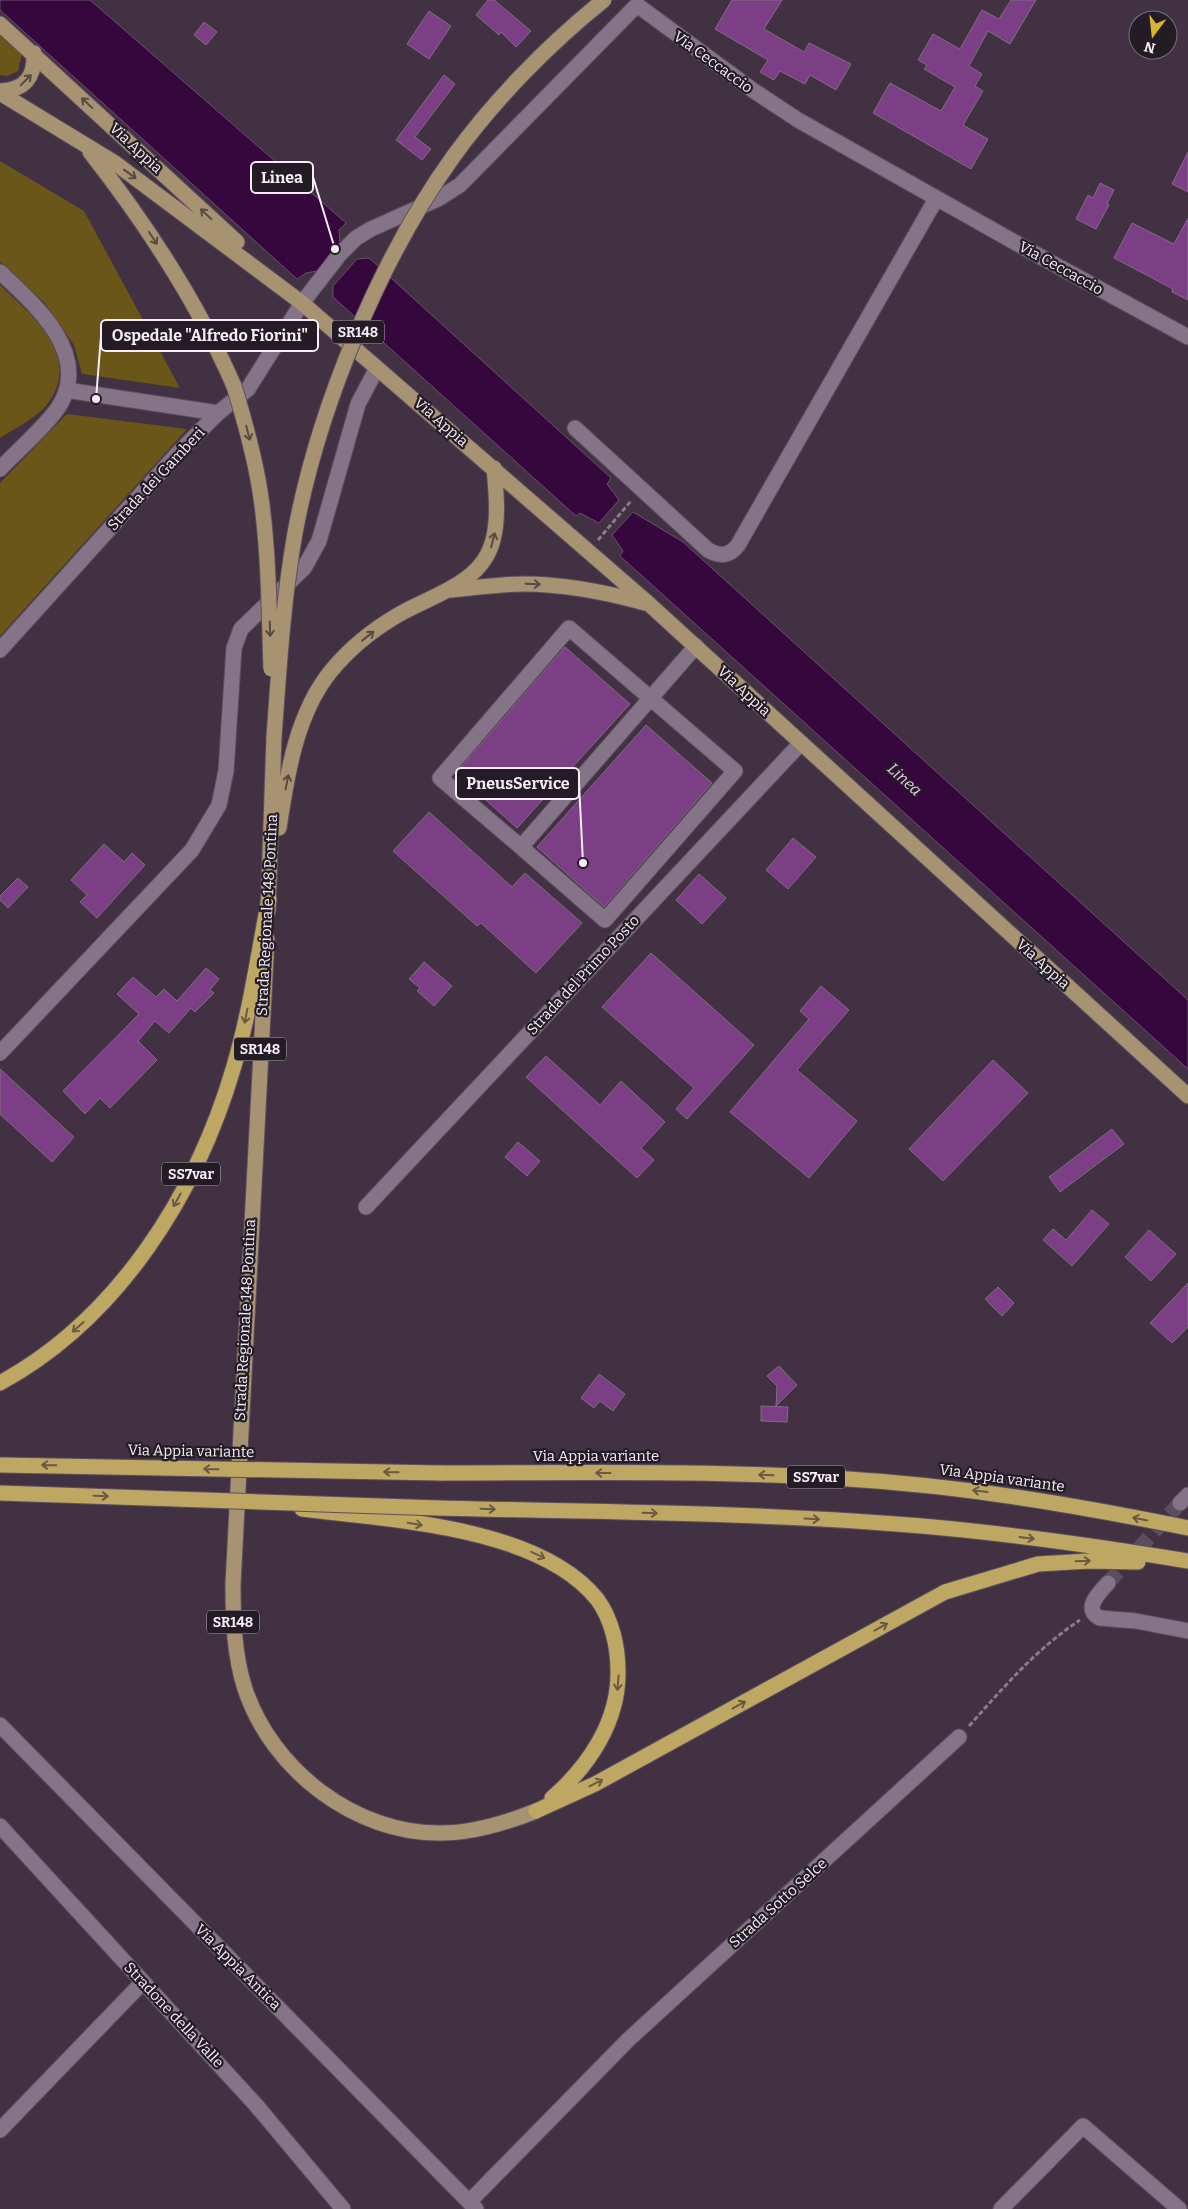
<svg xmlns="http://www.w3.org/2000/svg" width="1188" height="2209" viewBox="0 0 1188 2209" font-family="Bitter,serif">
<style>
.green{fill:#695618}
.water{fill:#35073c;stroke:#6f4c74}
.building{fill:#7c3f85;stroke:#806d82}
.lines{fill:none;stroke-linecap:round;stroke-linejoin:round}
.minor-tunnel{stroke:#5c4d5e;stroke-width:15;stroke-dasharray:15 8;stroke-linecap:butt}
.minor-casing{stroke:#5d4f5f;stroke-width:17}
.major-casing{stroke:#5d4f5f;stroke-width:17}
.highway-casing{stroke:#5d4f5f;stroke-width:17}
.path{stroke:#897b8a;stroke-width:3;stroke-dasharray:5 2.5;stroke-linecap:butt}
.minor{stroke:#857387;stroke-width:15}
.major{stroke:#a79271;stroke-width:15}
.highway{stroke:#bea663;stroke-width:15}
.major-bridge-casing{stroke:#5d4f5f;stroke-width:17;stroke-linecap:butt}
.highway-bridge-casing{stroke:#5d4f5f;stroke-width:17;stroke-linecap:butt}
.major-bridge{stroke:#a79271;stroke-width:15}
.highway-bridge{stroke:#bea663;stroke-width:15}
.oneway{stroke:#584b43}
.oneway2{stroke:#695a40}
.labels{text-anchor:middle;stroke-width:4.5;stroke-linejoin:round;paint-order:stroke}
.shield{fill:#231c24;stroke:#b7aeb8;stroke-width:1}
.shield-label{font-size:14px;font-weight:bold;fill:#f7ecf8}
.street-label{font-size:15px;fill:#f7ecf8;stroke:#231c24}
.water-label{font-size:16px;font-style:italic;fill:#f2c0f9;stroke:#231c24}
.leader{fill:none;stroke:#f7ecf8;stroke-width:2}
.callout-dot{fill:#f7ecf8;stroke:#231c24;stroke-width:2}
.callout{fill:#231c24;stroke:#f7ecf8;stroke-width:2}
.callout-label{font-size:16px;text-anchor:middle;font-weight:bold;fill:#f7ecf8}
</style>
<rect width="100%" height="100%" fill="#413143"/>
<path class="green" d="M0 34 22 53 18 71 7 76 0 75Z
M0 161 84 211 180 388 82 374 74 345 44 302 0 262Z
M0 285C34 317 85 359 45 407 35 418 13 430 0 438Z
M67 414 187 429 0 636V483Z"/>
<path class="water" d="M0 0H90L346 223 339 230 340 243 317 271 306 273 297 279 0 10Z
M369 258 611 478 607 484 619 500 599 523 580 513 576 516 333 297V286L357 259Z
M633 512 683 542 1188 1000V1069L620 556 623 551 612 535Z"/>
<path class="building" d="M488 0H494L531 31 516 47 501 32 499 35 476 15Z
M732 0H782L764 29 804 52 809 43 851 64 836 90 810 75 805 84 780 71 774 80 760 72 768 60 715 29Z
M1011 0H1036L1010 44 988 31 969 66 982 74 975 86 983 91 963 125 988 139 971 169 873 113 890 83 941 111 955 87 924 69 927 65 918 60 933 34 960 49 982 10 999 19Z
M429 11 451 26 429 59 407 44Z
M204 22 217 32 206 45 194 35Z
M444 75 455 84 415 137 431 149 422 160 396 140Z
M1188 152V192L1172 184Z
M1100 183 1114 190 1107 204 1109 205 1096 229 1076 219 1088 195 1093 198Z
M1188 218V300L1172 292 1173 289 1114 258 1132 223 1174 244Z
M565 647 630 704 517 828 456 773Z
M646 725 712 783 604 907 537 847Z
M429 812 512 887 525 873 582 923 536 973 481 923 477 926 393 851Z
M793 838 816 857 788 889 766 870Z
M104 844 124 862 132 853 145 865 97 918 80 902 87 895 71 880Z
M699 874 726 898 702 924 676 900Z
M18 878 28 887 8 908 0 900V896Z
M651 953 754 1045 687 1119 676 1109 694 1088 602 1007Z
M424 962 452 986 434 1006 417 991 420 988 409 979Z
M206 968 219 979 210 990 214 993 195 1012 191 1008 169 1033 155 1021 138 1041 157 1060 110 1108 100 1098 85 1114 63 1091 139 1014 117 994 133 977 156 997 164 989 177 1001Z
M821 986 849 1010 797 1070 857 1121 809 1178 730 1112 809 1019 800 1011Z
M546 1056 600 1105 621 1081 665 1122 641 1148 654 1160 637 1178 526 1077Z
M993 1060 1028 1093 943 1181 909 1149Z
M0 1069 74 1137 52 1162 0 1114Z
M1112 1129 1124 1144 1060 1192 1049 1177Z
M518 1142 540 1161 527 1176 505 1157Z
M1092 1210 1109 1224 1072 1266 1043 1240 1053 1229 1066 1240Z
M1149 1230 1176 1254 1151 1281 1125 1257Z
M1188 1283V1327L1172 1343 1150 1323Z
M998 1287 1014 1303 1002 1316 985 1299Z
M779 1366 797 1385 776 1406 777 1386 767 1376Z
M599 1374 625 1394 613 1411 600 1401 594 1408 581 1398Z
M761 1406 788 1407 787 1422 761 1421Z"/>
<g class="lines">
<path class="minor-tunnel" d="M1108 1583 1180 1503"/>
<g class="minor-casing">
<path id="minor" d="M0 272C33 303 88 350 62 401 53 420 16 452 0 469
M66 390 218 413
M575 428 708 550C720 557 730 556 738 545L936 199
M0 650 177 454 218 413 248 389 302 303 340 254 356 238 371 229 438 199 460 185 637 5 754 91 798 120 1041 257 1188 337
M521 847 440 778 569 628 735 771 605 920 521 847 696 646
M0 1053 192 850 219 805 226 771 234 648 241 629 304 568 319 541 358 404 377 368
M366 1207 801 743
M1180 1503 1188 1495
M1108 1583C1099 1593 1082 1609 1100 1618L1136 1621 1188 1631
M0 1725 476 2209
M0 1826 256 2105 343 2209
M0 2130 143 1982
M469 2202 628 2040 959 1737
M1001 2209 1083 2126 1179 2209"/>
</g>
<g class="major-casing">
<path id="major" d="M0 24 237 242
M0 91C25 90 35 77 34 53
M0 93 115 163 302 303 649 604 1188 1096
M90 152C147 225 197 301 234 386
M451 590C475 588 499 584 524 584 565 584 605 592 645 603
M279 828C287 775 296 714 331 671 349 649 374 629 398 615 432 595 482 584 493 540 499 517 496 491 494 468
M268 911 274 737
M267 939 233 1584C233 1619 234 1655 245 1689 272 1770 355 1834 441 1833 474 1833 506 1823 536 1811"/>
</g>
<g class="highway-casing">
<path id="highway" d="M0 1383C119 1318 197 1193 234 1066 250 1012 258 955 269 899
M440 1473C576 1473 712 1470 848 1479 963 1486 1075 1505 1188 1528
M439 1508C591 1512 744 1512 896 1524 993 1531 1091 1545 1188 1561
M302 1509C389 1520 538 1526 597 1599 612 1619 618 1647 618 1671 619 1721 589 1766 552 1798
M536 1811 595 1784 945 1592 1038 1564 1089 1561 1138 1562"/>
</g>
<path class="path" d="M598 540 631 501
M969 1726C1005 1686 1035 1650 1080 1620"/>
<use href="#minor" class="minor"/>
<use href="#major" class="major"/>
<use href="#highway" class="highway"/>
<g class="major-bridge-casing">
<path id="major-bridge" d="M234 386C246 425 257 464 262 505 269 559 269 614 271 669
M274 737C279 669 283 601 295 533 318 409 379 260 453 157 493 101 550 43 604 0"/>
</g>
<g class="highway-bridge-casing">
<path id="highway-bridge" d="M0 1465 440 1473
M0 1493 439 1508"/>
</g>
<use href="#major-bridge" class="major-bridge"/>
<use href="#highway-bridge" class="highway-bridge"/>
</g>
<defs><path id="oneway-shaft" d="M-6 0H5M1.5-3L5.5 0L1.5 3" fill="none" stroke-width="1.6" stroke-linecap="round" stroke-linejoin="round" transform="scale(1.25)"/></defs>
<g class="oneway">
<use href="#oneway-shaft" transform="translate(26 80) rotate(-45)"/>
<use href="#oneway-shaft" transform="translate(87 103) rotate(-137)"/>
<use href="#oneway-shaft" transform="translate(130 174) rotate(36)"/>
<use href="#oneway-shaft" transform="translate(206 214) rotate(-137)"/>
<use href="#oneway-shaft" transform="translate(153 238) rotate(57)"/>
<use href="#oneway-shaft" transform="translate(248 433) rotate(76)"/>
<use href="#oneway-shaft" transform="translate(493 540) rotate(-76)"/>
<use href="#oneway-shaft" transform="translate(533 584) rotate(2)"/>
<use href="#oneway-shaft" transform="translate(270 629) rotate(88)"/>
<use href="#oneway-shaft" transform="translate(368 636) rotate(-38)"/>
<use href="#oneway-shaft" transform="translate(287 782) rotate(-79)"/>
</g>
<g class="oneway2">
<use href="#oneway-shaft" transform="translate(246 1016) rotate(101)"/>
<use href="#oneway-shaft" transform="translate(177 1200) rotate(119)"/>
<use href="#oneway-shaft" transform="translate(78 1327) rotate(139)"/>
<use href="#oneway-shaft" transform="translate(49 1465) rotate(-179)"/>
<use href="#oneway-shaft" transform="translate(211 1469) rotate(-179)"/>
<use href="#oneway-shaft" transform="translate(391 1472) rotate(-179)"/>
<use href="#oneway-shaft" transform="translate(603 1473) rotate(-180)"/>
<use href="#oneway-shaft" transform="translate(766 1475) rotate(-178)"/>
<use href="#oneway-shaft" transform="translate(980 1491) rotate(-173)"/>
<use href="#oneway-shaft" transform="translate(101 1496) rotate(2)"/>
<use href="#oneway-shaft" transform="translate(488 1509) rotate(2)"/>
<use href="#oneway-shaft" transform="translate(650 1513) rotate(2)"/>
<use href="#oneway-shaft" transform="translate(812 1519) rotate(3)"/>
<use href="#oneway-shaft" transform="translate(1140 1519) rotate(-169)"/>
<use href="#oneway-shaft" transform="translate(415 1524) rotate(9)"/>
<use href="#oneway-shaft" transform="translate(1027 1538) rotate(7)"/>
<use href="#oneway-shaft" transform="translate(538 1555) rotate(25)"/>
<use href="#oneway-shaft" transform="translate(1083 1561) rotate(-2)"/>
<use href="#oneway-shaft" transform="translate(881 1627) rotate(-29)"/>
<use href="#oneway-shaft" transform="translate(618 1683) rotate(95)"/>
<use href="#oneway-shaft" transform="translate(739 1705) rotate(-29)"/>
<use href="#oneway-shaft" transform="translate(596 1783) rotate(-27)"/>
</g>
<g class="labels">
<g class="shield">
<rect x="332" y="320.5" width="52" height="23" rx="4"/>
<rect x="234" y="1037.5" width="52" height="23" rx="4"/>
<rect x="162" y="1162.5" width="58" height="23" rx="4"/>
<rect x="787" y="1465.5" width="58" height="23" rx="4"/>
<rect x="207" y="1610.5" width="52" height="23" rx="4"/>
</g>
<g class="shield-label">
<text x="358" y="337">SR148</text>
<text x="260" y="1054">SR148</text>
<text x="191" y="1179">SS7var</text>
<text x="816" y="1482">SS7var</text>
<text x="233" y="1627">SR148</text>
</g>
<g class="street-label">
<text transform="translate(713 62) rotate(36)" y="5">Via Ceccaccio</text>
<text transform="translate(136 148) rotate(43)" y="5">Via Appia</text>
<text transform="translate(1061 268) rotate(29)" y="5">Via Ceccaccio</text>
<text transform="translate(441 422) rotate(41)" y="5">Via Appia</text>
<text transform="translate(156 479) rotate(-47)" y="5">Strada dei Gamberi</text>
<text transform="translate(744 691) rotate(43)" y="5">Via Appia</text>
<text transform="translate(267 915) rotate(-87)" y="5">Strada Regionale 148 Pontina</text>
<text transform="translate(1043 964) rotate(42)" y="5">Via Appia</text>
<text transform="translate(583 975) rotate(-47)" y="5">Strada del Primo Posto</text>
<text transform="translate(245 1320) rotate(-87)" y="5">Strada Regionale 148 Pontina</text>
<text transform="translate(191 1451) rotate(1)" y="5">Via Appia variante</text>
<text x="596" y="1461">Via Appia variante</text>
<text transform="translate(1002 1478) rotate(8)" y="5">Via Appia variante</text>
<text transform="translate(778 1903) rotate(-42)" y="5">Strada Sotto Selce</text>
<text transform="translate(238 1967) rotate(45)" y="5">Via Appia Antica</text>
<text transform="translate(174 2015) rotate(47)" y="5">Stradone della Valle</text>
</g>
<g class="water-label">
<text transform="translate(905 779) rotate(42)" y="6">Linea</text>
</g>
</g>
<path class="leader" d="M335 249L313 177M96 399L101 336M583 863L579 783"/>
<g class="callout-dot">
<circle cx="335" cy="249" r="5"/>
<circle cx="96" cy="399" r="5"/>
<circle cx="583" cy="863" r="5"/>
</g>
<g class="callout">
<rect x="251" y="162" width="62" height="31" rx="5"/>
<rect x="101" y="320" width="217" height="31" rx="5"/>
<rect x="456" y="768" width="123" height="31" rx="5"/>
</g>
<g class="callout-label">
<text x="282" y="183">Linea</text>
<text x="210" y="341">Ospedale "Alfredo Fiorini"</text>
<text x="518" y="789">PneusService</text>
</g>
<g transform="translate(1153 35) rotate(195)"><circle r="24" fill="#231c24" stroke="#786f79"/>
<path d="M0-4L9 19L0 12L-9 19Z" fill="#dab334"/>
<text y="-8" font-size="14" font-weight="bold" text-anchor="middle" fill="#f7ecf8">N</text>
</g>
</svg>
